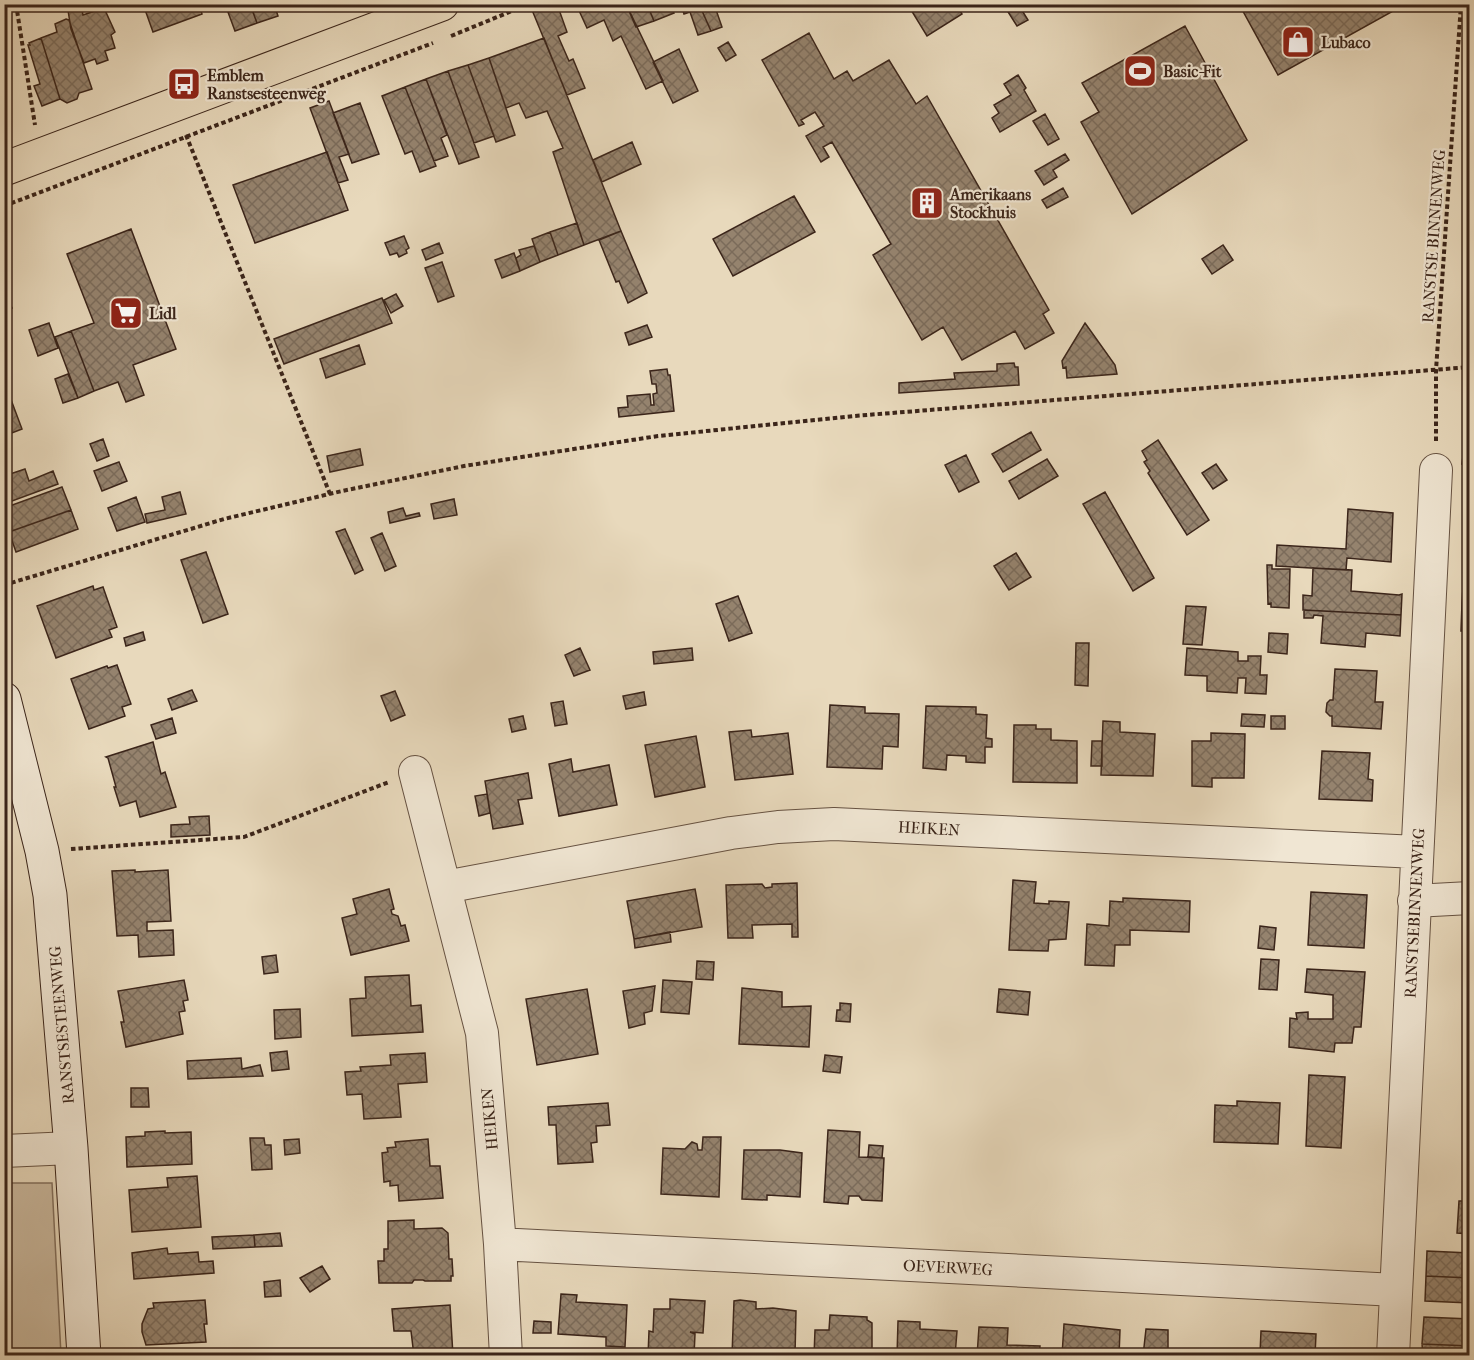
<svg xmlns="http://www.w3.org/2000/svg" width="1474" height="1360" viewBox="0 0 1474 1360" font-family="'IM FELL French Canon',serif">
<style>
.green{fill:#cbbaa0;stroke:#83705d;stroke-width:1.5}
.building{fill:url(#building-cross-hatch);stroke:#3b251a;stroke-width:1.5}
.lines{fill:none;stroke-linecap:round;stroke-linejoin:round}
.street-casing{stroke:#665242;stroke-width:34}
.secondary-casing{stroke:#3b251a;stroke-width:35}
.primary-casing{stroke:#3b251a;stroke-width:35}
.path{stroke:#3b251a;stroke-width:4;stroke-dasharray:4.5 3;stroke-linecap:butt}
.street{stroke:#f0e6d3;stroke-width:32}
.secondary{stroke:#f0e6d3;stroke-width:33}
.primary{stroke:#e8d9bc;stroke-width:33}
.labels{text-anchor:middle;stroke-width:4.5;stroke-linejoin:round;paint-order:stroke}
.poi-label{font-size:16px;font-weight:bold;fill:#3b251a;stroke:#f0e6d3;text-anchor:start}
.street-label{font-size:16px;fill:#3b251a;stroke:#f0e6d3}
</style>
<defs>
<pattern id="building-cross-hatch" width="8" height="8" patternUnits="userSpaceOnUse" patternTransform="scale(1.5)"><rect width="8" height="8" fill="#95836e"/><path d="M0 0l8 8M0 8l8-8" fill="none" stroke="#7b6b5a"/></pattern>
</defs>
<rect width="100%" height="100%" fill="#e8d9bc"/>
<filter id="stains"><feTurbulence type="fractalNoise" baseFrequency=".00333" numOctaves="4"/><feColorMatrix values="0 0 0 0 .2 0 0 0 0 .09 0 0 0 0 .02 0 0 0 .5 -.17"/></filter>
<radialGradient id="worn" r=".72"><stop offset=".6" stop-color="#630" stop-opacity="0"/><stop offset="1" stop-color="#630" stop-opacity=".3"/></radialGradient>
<path class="green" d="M5 1183H52L61 1355H5Z"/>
<path class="building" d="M67 4H81L83 15 104 8 115 32 111 35 115 48 105 51 108 60 97 64 95 59 84 63 71 29Z
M143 4H199L202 14 153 32Z
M225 4H250L257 23 235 31Z
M250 4H274L278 16 257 23Z
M546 4H557L567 32 558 36 569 61 573 59 585 88 567 95 532 10Z
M576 4H626L663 81 646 89 621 36 613 41 604 20 587 28Z
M626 4H647L654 21 636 27Z
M647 4H670L674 13 654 21Z
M681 4H699L711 31 698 35 690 12 684 14Z
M699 4H714L722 27 711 31Z
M956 4 962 14 927 36 908 5Z
M1003 4H1018L1028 20 1017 26Z
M1239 4H1392L1395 10 1278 75Z
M66 19 69 20 92 89 79 93 77 99 67 103 60 99 41 38 57 32 55 24Z
M1185 26 1247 140 1132 214 1081 122 1099 112 1082 83Z
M809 33 834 79 847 71 853 81 889 60 916 104 927 96 1049 310 1043 314 1054 333 1025 349 1015 331 962 360 943 327 922 340 873 255 891 244 832 142 823 147 829 157 821 162 806 136 824 126 815 112 801 120 804 124 799 126 762 60Z
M41 38 60 99 42 106 34 86 40 84 28 45H30L29 43Z
M544 38 621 231 584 245 553 152 563 148 547 111 526 118 519 103 506 108 489 58Z
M728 42 736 55 726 61 718 48Z
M679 49 698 91 673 103 653 62Z
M489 58 515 135 496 142 468 65Z
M468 65 494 136 474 143 448 71Z
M448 71 479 157 459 164 426 79Z
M1018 75 1026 88 1024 90 1036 111 1000 132 992 118 999 113 994 105 1011 95 1004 84Z
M426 79 447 135 441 138 448 156 434 161 405 87Z
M405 87 436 166 420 172 412 151 405 154 382 96Z
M4 99 11 117 4 120Z
M329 101 349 154 339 157 348 180 338 183 310 108Z
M360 103 379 154 352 163 333 113Z
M1045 114 1059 139 1048 145 1033 121Z
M632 142 641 164 602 182 593 160Z
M327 152 348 210 255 243 233 185Z
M1065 154 1069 160 1053 170 1057 177 1044 185 1035 171Z
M1063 188 1068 197 1047 208 1042 200Z
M794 196 815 232 733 276 713 239Z
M577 223 584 245 558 255 550 232Z
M131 229 176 349 133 365 144 395 126 402 118 382 94 391 71 331 94 323 67 254Z
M621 231 647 293 628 303 619 281 616 282 599 240Z
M550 232 558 255 540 262 532 239Z
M404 236 409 248 406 250 407 253 399 257 397 253 390 255 385 243Z
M439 243 443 253 426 260 422 250Z
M1223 245 1233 260 1212 274 1202 259Z
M534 246 540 262 520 271 516 258 521 255 519 250Z
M514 253 520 271 502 278 495 260Z
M442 262 454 296 438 302 425 268Z
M4 289 12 308 4 311Z
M396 294 403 306 391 313 384 300Z
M382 298 392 323 284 364 274 339Z
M49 323 58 348 38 356 29 330Z
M1085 323 1115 365 1117 374 1067 378 1066 367 1063 368 1062 361Z
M647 325 652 337 629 345 625 333Z
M71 331 94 391 78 398 55 337Z
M359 345 365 364 326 378 320 359Z
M1014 363 1015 367H1018L1019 385 899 393V383L955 379 954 373 997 371V364Z
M667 369 668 375H670L674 411 619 417 618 408 628 407 627 396 650 394 651 405H654L653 394 657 393 656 384H652L650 371Z
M68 374 78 398 63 403 55 379Z
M10 397 22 429 4 436V398Z
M1031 432 1041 450 1003 472 992 454Z
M103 439 109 456 97 461 90 444Z
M1158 440 1209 520 1187 535 1148 473 1150 471 1144 462 1147 460 1142 451Z
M1464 448 1470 449V465L1462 464Z
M360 449 363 465 330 472 327 456Z
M966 455 979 482 959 492 945 465Z
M1047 459 1058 476 1019 499 1009 481Z
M119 462 127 481 102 491 94 471Z
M1216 464 1227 480 1213 489 1202 473Z
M25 469 29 481 53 471 58 484 4 504V476Z
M62 487 71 510 9 532 4 519V508Z
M180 492 186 514 147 523 145 514 165 510 162 497Z
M1105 492 1154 578 1133 591 1083 504Z
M136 497 145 522 117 531 108 508Z
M454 499 457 515 434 519 431 504Z
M403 508 406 516 419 513 420 516 390 523 388 512Z
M1348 509 1393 513 1391 562 1347 558 1346 570 1276 566 1277 545 1346 549Z
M71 510 78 529 16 552 9 532Z
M345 529 363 570 355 574 336 532Z
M382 533 396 566 385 571 371 538Z
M206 552 228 614 203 623 181 560Z
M1016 553 1031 577 1009 590 994 566Z
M1267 565H1272V569H1290L1289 608 1271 607V603L1268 604Z
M1313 568 1352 570 1351 591 1399 595 1402 594 1401 615 1303 610V595L1312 596Z
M1464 572H1470V603H1462Z
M93 586 94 590 103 587 117 627 109 630 112 637 56 658 37 606Z
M738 596 752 633 729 641 716 604Z
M1462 603H1470V631H1461Z
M1186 606 1206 607 1202 645 1183 644Z
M1304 610 1401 615 1400 636 1366 633 1365 647 1321 643 1323 616 1314 615 1313 618H1304Z
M143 632 145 640 126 646 124 638Z
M1269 633 1288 634 1287 654 1268 652Z
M1076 643H1089L1088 686 1075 685Z
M580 648 590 670 574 676 565 655Z
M692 648 693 660 654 664 653 652Z
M1187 648 1238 652V661H1248V656H1261L1260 675H1267L1266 694 1245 693 1246 678H1238L1237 693 1207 691V676L1185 675Z
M117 665 131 704 122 707 125 716 89 729 71 679 107 666 108 668Z
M1335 669 1377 671 1375 702H1383L1381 729 1332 726V716H1330L1326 712 1327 703 1330 700H1333Z
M192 690 197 701 172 710 168 699Z
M395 691 405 715 391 721 381 696Z
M644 692 646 705 626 709 623 696Z
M563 701 567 724 555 726 551 703Z
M830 705 865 707V713L899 714 898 747 883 746 882 769 827 767Z
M926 706 976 707V714L987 715 986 738 992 739V747H985V763L966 762V756L947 755 946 770 923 768Z
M1242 714 1265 715 1264 727 1241 726Z
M523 716 526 729 512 732 509 719Z
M1271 716H1285V729H1271Z
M172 718 176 733 156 739 151 725Z
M1103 721 1120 722V732L1155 734 1153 776 1101 775Z
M1014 725H1036V729H1051V740L1077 741V783L1013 782Z
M751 730 752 737 788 733 793 774 735 780 729 732Z
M1211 733 1245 734 1244 778H1212V787L1192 786V741H1211Z
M696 736 705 787 655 797 645 745Z
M1092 741H1102V766H1091Z
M153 742 161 774 165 772 176 807 140 817 136 801 120 806 114 787H116L108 758 106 757Z
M1322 751 1370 753 1368 779 1373 780 1372 801 1319 799Z
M571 759 573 772 609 765 617 805 559 816 549 764Z
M528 773 532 798 518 800 523 824 493 829 485 781Z
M487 794 490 813 479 816 475 796Z
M209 816 210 835 171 837V825L190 824 189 817Z
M135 870V872L168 870 171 921 147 922V931L173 930 174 955 139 957 138 935 117 936 112 871Z
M1013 880 1036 882 1034 903 1049 904V901L1069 902 1066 939 1049 940 1048 951 1009 950Z
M797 883 798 937H792V924L752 925 753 938H728L726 885 762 884 765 888 772 887V884Z
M389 889 394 909 391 910 392 914 398 916 401 926 405 925 409 941 351 955 342 918 357 914 353 899Z
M695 889 702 927 634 939 627 901Z
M1311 892 1367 895 1364 948 1308 945Z
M1123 898 1190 901 1189 932 1130 930V945H1115L1114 966 1085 965 1087 924 1109 926 1110 901 1123 902Z
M1260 926 1276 928 1274 950 1258 948Z
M670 932 671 942 635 948 634 939Z
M276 955 278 972 264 974 262 957Z
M1261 959 1279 960 1277 990 1259 989Z
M697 961 714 962 713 980 696 979Z
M1307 969 1365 972 1361 1027H1354L1352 1043H1335L1334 1052 1289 1047 1290 1018 1297 1019 1296 1013 1308 1012V1019H1333V995L1305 992Z
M409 975 411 1006 421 1005 423 1032 352 1036 350 999 366 998 365 977Z
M184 980 188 1000 183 1001 185 1011 179 1012 183 1034 126 1047 121 1022H124L118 991Z
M663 980 692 982 689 1014 661 1012Z
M655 986 652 1011 644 1013 645 1024 629 1028 623 991Z
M742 988 782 992V1007L811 1006 809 1047 739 1044Z
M587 989 598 1054 537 1065 526 999Z
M999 989 1030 992 1028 1015 997 1012Z
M840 1003 851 1004 850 1022 836 1021 837 1010H840Z
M300 1009 301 1037 275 1039 274 1010Z
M287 1051 289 1069 272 1071 270 1053Z
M425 1053 427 1082 398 1084 401 1117 364 1119 362 1094 347 1095 345 1072 361 1071 360 1067 391 1065 390 1055Z
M825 1055 842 1057 840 1073 823 1071Z
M241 1058 242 1069 260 1065 263 1076 188 1079 187 1061Z
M1309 1075 1345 1077 1341 1148 1306 1146Z
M131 1088H148L149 1107H131Z
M1237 1101 1280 1103 1278 1144 1214 1142 1215 1105 1237 1106Z
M608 1103 610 1125 596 1126 597 1142 591 1143 593 1162 558 1164 556 1125H549L548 1107Z
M828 1130 860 1132 859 1157 884 1158 882 1201 862 1200 859 1196H849L848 1204 824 1202Z
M165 1131V1133L191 1132 192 1164 127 1167 126 1137 145 1136V1132Z
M703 1137H721L719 1197 661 1194 663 1148 685 1149 692 1142 697 1144 698 1150H702Z
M250 1138H264L265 1145H271L272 1169 252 1170Z
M299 1139 300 1153 285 1155 284 1140Z
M428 1139 430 1166H440L443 1198 399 1201 398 1185 390 1186V1181L384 1182 382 1153 388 1152 387 1148 396 1147 395 1142Z
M869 1145 883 1146 882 1158 868 1157Z
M744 1150H780L802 1153 800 1197 767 1195V1200L742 1199Z
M1468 1150H1470V1234L1457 1233 1459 1201H1466Z
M197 1176 201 1227 132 1232 129 1190 168 1187 167 1178Z
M414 1220V1229L442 1228 448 1233 449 1259H452L453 1276H451V1281H425L423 1280H414L412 1283H379L378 1261H384V1249H388V1221Z
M280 1233 282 1246 255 1247 254 1235Z
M254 1235 255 1247 213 1249 212 1237Z
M167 1248 168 1254 198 1252 199 1262 213 1261 214 1273 134 1279 132 1253Z
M1427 1251 1470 1253V1278L1426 1276Z
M322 1266 330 1279 310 1292 300 1278Z
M1426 1276 1470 1278V1303L1425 1301Z
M280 1280 281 1296 265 1297 264 1282Z
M561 1294 577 1295 576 1302 627 1305 625 1347 606 1346V1337L558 1334Z
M670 1299 705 1301 703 1333 690 1332 695 1334 694 1356H648L649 1331 653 1332 654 1309H670Z
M205 1300 207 1324H204L206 1342 146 1345 142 1332V1324L148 1309 154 1308 153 1303Z
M740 1300 756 1302V1309L773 1308 796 1311 795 1355 732 1356 734 1301Z
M450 1305 453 1356H414L411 1331H394L392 1309Z
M830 1315 867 1317V1320L872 1323V1356H814L815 1330H829Z
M1424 1317 1470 1319V1346L1422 1344Z
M534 1321 551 1322V1333H533Z
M898 1321 920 1322V1329L957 1331 955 1356H897Z
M1064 1324 1120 1330 1119 1356H1062Z
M979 1327 1008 1328 1007 1345 1040 1346 1039 1356H977Z
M1146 1329 1168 1330V1350H1201L1200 1356H1143Z
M1261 1331 1316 1334 1315 1356 1260 1354Z
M1422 1344 1470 1346V1356H1423Z
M336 1352V1356H316V1353Z"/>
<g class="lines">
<g class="street-casing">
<path id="street" d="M415 772 482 1033 500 1244 506 1356
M445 887 731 833 778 827 834 824 1417 852
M1414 901 1470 898
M4 1151 71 1148
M500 1244 1396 1290
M1393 1356 1436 470"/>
</g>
<g class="secondary-casing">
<path id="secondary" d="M4 699 42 851 50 895 71 1148 84 1356"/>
</g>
<g class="primary-casing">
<path id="primary" d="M4 169 442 4"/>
</g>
<path class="path" d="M16 4 35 125
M451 36 529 4
M186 135 330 494
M4 206 433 43
M1436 441V370L1461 4
M4 585 224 519 342 491 464 466 658 436 854 416 1470 367
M71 849 244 837 389 782"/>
<use href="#street" class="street"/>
<use href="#secondary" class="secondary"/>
<use href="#primary" class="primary"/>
</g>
<defs>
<g id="shop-square" transform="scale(1.725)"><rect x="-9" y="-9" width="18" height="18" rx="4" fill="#8f2418" stroke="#f0e6d3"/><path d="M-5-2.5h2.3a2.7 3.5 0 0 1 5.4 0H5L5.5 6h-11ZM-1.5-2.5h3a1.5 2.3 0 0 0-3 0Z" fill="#fff"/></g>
<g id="stadium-square" transform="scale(1.725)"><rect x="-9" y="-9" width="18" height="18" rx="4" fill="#8f2418" stroke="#f0e6d3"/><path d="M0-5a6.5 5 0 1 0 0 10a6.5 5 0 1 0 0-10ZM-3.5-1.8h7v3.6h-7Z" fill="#fff"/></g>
<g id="bus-square" transform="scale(1.725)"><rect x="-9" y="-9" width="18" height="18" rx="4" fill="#8f2418" stroke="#f0e6d3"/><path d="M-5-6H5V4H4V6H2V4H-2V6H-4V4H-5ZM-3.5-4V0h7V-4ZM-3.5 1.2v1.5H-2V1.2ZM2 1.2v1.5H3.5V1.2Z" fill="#fff"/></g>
<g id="building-square" transform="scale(1.725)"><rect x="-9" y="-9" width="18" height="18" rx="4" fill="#8f2418" stroke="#f0e6d3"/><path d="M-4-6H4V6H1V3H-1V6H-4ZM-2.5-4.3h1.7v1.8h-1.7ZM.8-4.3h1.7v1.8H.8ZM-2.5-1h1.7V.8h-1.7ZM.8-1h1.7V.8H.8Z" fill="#fff"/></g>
<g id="supermarket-square" transform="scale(1.725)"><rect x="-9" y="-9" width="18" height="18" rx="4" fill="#8f2418" stroke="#f0e6d3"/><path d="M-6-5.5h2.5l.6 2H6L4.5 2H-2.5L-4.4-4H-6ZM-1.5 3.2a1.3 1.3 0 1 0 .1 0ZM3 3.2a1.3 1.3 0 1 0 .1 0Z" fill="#fff"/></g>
</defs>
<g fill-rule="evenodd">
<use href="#shop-square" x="1298" y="42"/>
<use href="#stadium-square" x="1140" y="71"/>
<use href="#bus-square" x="184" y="84"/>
<use href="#building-square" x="927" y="203"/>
<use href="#supermarket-square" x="126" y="313"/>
</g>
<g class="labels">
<g class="poi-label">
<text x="1321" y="48">Lubaco</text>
<text x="1163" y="77">Basic-Fit</text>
<text x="207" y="81">Emblem<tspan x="207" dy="18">Ranstsesteenweg</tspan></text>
<text x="950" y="200">Amerikaans<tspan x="950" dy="18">Stockhuis</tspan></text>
<text x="149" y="319">Lidl</text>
</g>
<g class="street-label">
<text transform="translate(1433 236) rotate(-86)" y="6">RANSTSE BINNENWEG</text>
<text transform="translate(929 828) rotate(3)" y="6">HEIKEN</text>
<text transform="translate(1414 913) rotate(-87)" y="6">RANSTSEBINNENWEG</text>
<text transform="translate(61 1025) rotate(-95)" y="6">RANSTSESTEENWEG</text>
<text transform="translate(489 1119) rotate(-95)" y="6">HEIKEN</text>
<text transform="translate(948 1267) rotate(3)" y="6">OEVERWEG</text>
</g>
</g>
<rect width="1474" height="1360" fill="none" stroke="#e8d9bc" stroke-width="24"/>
<rect x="6" y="6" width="1462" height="1348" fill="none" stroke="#3b251a" stroke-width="3"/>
<rect x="12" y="12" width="1450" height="1336" fill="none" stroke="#3b251a" stroke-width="1.5"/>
<rect width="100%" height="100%" filter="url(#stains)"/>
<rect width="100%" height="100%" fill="url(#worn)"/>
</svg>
